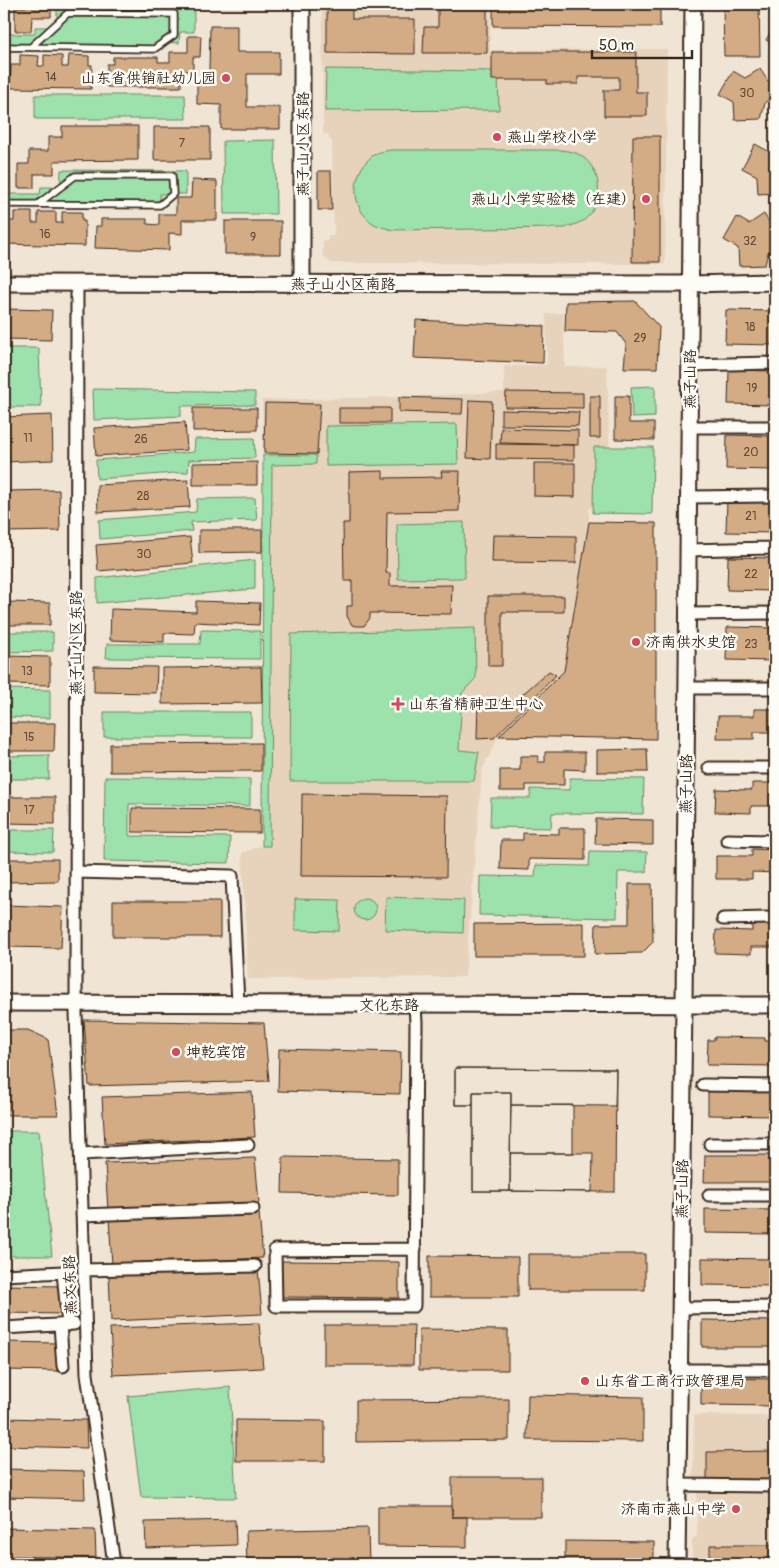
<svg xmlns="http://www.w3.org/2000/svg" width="779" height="1568" viewBox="0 0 779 1568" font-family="Pangolin,'LXGW WenKai TC',sans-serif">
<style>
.built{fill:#e7d3bc}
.green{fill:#9de1ac;stroke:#6c8665}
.building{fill:#d3ab84;stroke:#3b2a1e;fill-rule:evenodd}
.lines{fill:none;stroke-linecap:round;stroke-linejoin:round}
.lane-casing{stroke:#3b2a1e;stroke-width:9}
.street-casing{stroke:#3b2a1e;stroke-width:15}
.secondary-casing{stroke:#3b2a1e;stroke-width:19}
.lane{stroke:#fdfcf7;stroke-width:5.5}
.street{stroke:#fdfcf7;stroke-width:11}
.secondary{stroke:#fdfcf7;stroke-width:15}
.poi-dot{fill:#d1495b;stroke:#fdfcf7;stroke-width:2}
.labels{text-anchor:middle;stroke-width:5;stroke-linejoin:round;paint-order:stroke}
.number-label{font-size:12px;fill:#614a38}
.poi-label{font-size:15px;fill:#3b2a1e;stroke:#fdfcf7;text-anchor:start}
.street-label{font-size:15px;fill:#3b2a1e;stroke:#fdfcf7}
</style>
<rect width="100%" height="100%" fill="#f0e4d4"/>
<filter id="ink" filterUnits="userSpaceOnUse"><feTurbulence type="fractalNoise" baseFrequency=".02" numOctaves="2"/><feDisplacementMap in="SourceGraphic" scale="10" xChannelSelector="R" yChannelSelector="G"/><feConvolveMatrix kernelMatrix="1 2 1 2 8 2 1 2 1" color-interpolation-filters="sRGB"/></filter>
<g filter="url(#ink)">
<path class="built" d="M322 4H491L490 50 667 49 665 264 331 263 323 256V241H328V236H334L332 141 329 139V134H323Z
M563 313 565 367 607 366 611 507 589 508V522L583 560 564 671 499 736 482 770 465 977 248 979 242 853 263 845 267 571 262 400 400 397 504 392V366L547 365 546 314Z
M694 1415 775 1416V1564H692V1540L697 1535V1484L693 1480Z"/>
<path class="green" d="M57 6 194 8V32H180L179 43 163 42V49L4 47V15H8V34H35V27H57Z
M326 69 498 71 499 110 325 111Z
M185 95 186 119H35V95Z
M275 140 276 214H224L223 141Z
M391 150H561C565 151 571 151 576 153 603 165 606 204 583 221 577 224 570 226 565 228L393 230C387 228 379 227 374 224 349 208 351 173 372 156 377 152 385 151 391 150Z
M61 170 186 171V194H160V205L4 204V178H10V194H40L41 187H60Z
M4 348H39L41 407H4Z
M655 386V417L632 418 631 387Z
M93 389 255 392V405L181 406V416L94 420Z
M457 424 458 464 326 466V426Z
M254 438 255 458 189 460 188 472 97 479 96 460 194 452 195 439Z
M594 447H653L652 514 593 513Z
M263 455H316V464L272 465 270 846H262Z
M255 498 257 520 191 522 192 531 100 539 99 520 196 512 197 499Z
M464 522 465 578 398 579 397 524Z
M255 560V589L97 603V578Z
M475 628 476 678 462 693 459 750 479 752 474 781H290L291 634Z
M201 630 260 631V659L106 658 107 644H200Z
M4 632H53V651L4 652Z
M4 689 50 690V718L4 717Z
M104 712H251V737H104Z
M49 755V779H4V756Z
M105 777 250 779V806L129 804V836L230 837 229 863 104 861Z
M570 778 644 779 643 814 552 813 551 828 490 827 491 798H530L531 789 570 790Z
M4 830H54L53 852 4 851Z
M590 851 647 852 646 872H618L617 918 479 915 480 876 535 877 536 865 589 866Z
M386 897 464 900 463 933 385 930Z
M354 909a11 11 0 1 1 22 0a11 11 0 1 1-22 0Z
M295 899 340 900 339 931 295 930Z
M4 1131H39L52 1256H4Z
M230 1387 236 1498 141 1497 128 1396Z"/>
<path class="building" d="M26 4H108H51V17H32L31 31H15V7H26Z
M327 4H352V19H415V54L327 53Z
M438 4H487V53H423L424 27H438Z
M493 4H660V27L493 26Z
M723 4H759L760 56H724Z
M775 24V45L766 40Z
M210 26H237V52H279V74H247V107H280V129H221V105L197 104V82H205V72H209Z
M188 36H201L200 57H193V71H181V87H107V64H113V57H158V62H170V52H188Z
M492 52H636V92H647V116H604V90H619V77H578V84H547V80H492Z
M20 55 39 56 38 66H44V55L62 56V67H68L69 55 89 56V65H92L91 89 10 88 11 65H20Z
M760 69 775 92 765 103 761 119 735 120 734 102 720 94 733 71 745 78Z
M62 126H138V160L54 161V174H34V188H18V164H29V151H48V137H62Z
M154 127H210V160H154Z
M633 136H660V262H632Z
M755 144 768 151 775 146V193L758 194 757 176 742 168Z
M318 171H331L332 210H318Z
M192 180 217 181V220H182V234L169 233V250L95 248 96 226H101V219H147V224L159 225V214H176V198H191Z
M14 212H32V223H38V212H56V223H62V212H82V221H85V246L4 244 5 221H14Z
M764 214 775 232V241L769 249 765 265 739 266 738 248 724 240 737 217 749 224Z
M225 221H281V254H225Z
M635 301 659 327 657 368H624L626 344 617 332 565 331 566 302Z
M4 309 52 310 51 340 4 339Z
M726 310 775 311V345L725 344Z
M416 320 544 326 543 363 414 358Z
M729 370 775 371V405L728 404Z
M506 392 583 393V408L505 407Z
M590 396H600V438H590Z
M615 396H629V423H654V440L615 439Z
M399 397 463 399 462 414 399 412Z
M469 400 492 401 490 459 467 458Z
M265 403 320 404 317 454 264 453Z
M193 408H257V430L193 431Z
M339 408H390V423H339Z
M501 410 579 412 578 426 501 425Z
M52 415 53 460 4 462V417Z
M185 422 187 450 96 456 94 428Z
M501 428 578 430V445L500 443Z
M727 435 775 436V470L726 469Z
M496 444 574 445V460L496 459Z
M257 462V485H193V463Z
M534 463H575V497L534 496Z
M383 471V478L442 477 441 471H460L459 511 387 512 386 573H390V586L452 585 451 614 370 613V618L364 626H357L352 625 347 616V606H352V581H344L343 523H349V472Z
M188 480 190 507 98 512 97 485Z
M59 490 60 531 4 532V491Z
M727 499 775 500V533L726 532Z
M589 522 656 523V739L499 736 564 671Z
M199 530H262V552L199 553Z
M493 535 576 536V563L492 562Z
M190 537 193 563 98 571 96 545Z
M728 557 775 558V591L727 590Z
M488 596H564V612H502V666H488Z
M196 601 260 603 259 625 195 622 194 634 164 633V642L110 640 111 609 196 612Z
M4 602 50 603V625H4Z
M727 627 775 628V661L726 660Z
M4 656 50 657V685L4 684Z
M94 666 157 667 156 693 94 692Z
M261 667 262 703 162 704V668Z
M549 671 556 675 494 738 477 739 478 701 516 700Z
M754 709H775V732H754V739H717L718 716H754Z
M4 723H55L54 751H4Z
M261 743V771L110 772V744Z
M647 749 648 772H597V750Z
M545 752H585V770L564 769V785H526V791H500V770H520V756H538V762H545Z
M752 783H775V806H751V813L715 812 716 789 752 790Z
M302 794 447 796 446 877 301 876Z
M4 797H55V824L4 823Z
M132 808 260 809V833L132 832Z
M596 819 653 820V845L595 844Z
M559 828H585V860L529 859V870L500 869 501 840H523V833L559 834Z
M752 849 775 850V873L752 872V879H716V856H752Z
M4 859H58V881L4 882Z
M629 884H652L653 942 642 953 595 954 596 924H629Z
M113 901H220V937H113Z
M4 905 63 907 61 948 4 947Z
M584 923V956H474V924Z
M752 924H775V947H751V954L715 953 716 930 752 931Z
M84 1020 264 1023 269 1081 89 1086Z
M4 1030H28L48 1039 58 1115H4V1088H7L6 1059H4Z
M714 1037 765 1038V1041H774V1066L707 1065 708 1040H714Z
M279 1049 401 1052 400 1094 278 1091Z
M455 1068 616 1069 615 1192 473 1191V1105H455ZM511 1105H573V1153H510Z
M455 1068 616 1069 615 1106 511 1105V1092H473V1105H455Z
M708 1090 775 1091 774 1116 708 1115Z
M252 1092 255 1137 105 1144 102 1097Z
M473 1092H511L510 1191H473Z
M510 1153H593L592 1192 510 1191Z
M705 1155H775V1182H704Z
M283 1157 398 1159V1195L282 1193Z
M255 1158 259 1203 108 1210 105 1163Z
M705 1209 775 1210V1234L705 1233Z
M259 1213 263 1258 112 1265 109 1218Z
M528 1254H645V1290H528Z
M429 1256 518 1257V1297H429Z
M702 1258 775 1259V1286L702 1285Z
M281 1261 399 1262V1298L280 1297Z
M258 1269 262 1314 111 1321 109 1274Z
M4 1285 62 1286V1314L4 1313Z
M702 1320 775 1321V1347H702Z
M259 1323 263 1368 113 1375 110 1328Z
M324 1325H414L413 1365H324Z
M419 1329 508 1330V1370H419Z
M4 1342 57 1343 58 1371 4 1370Z
M701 1378 775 1379V1406L701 1405Z
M528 1395 643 1397V1441L527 1440Z
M509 1399V1440L356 1442V1400Z
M4 1418 86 1420 87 1448 4 1446Z
M236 1420 325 1421V1461H236Z
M775 1451V1480L707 1481V1452Z
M4 1469 84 1471 85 1499 4 1497Z
M452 1477H541V1517H452Z
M378 1506H452V1517H467V1547L378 1546Z
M235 1520 236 1545 146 1548 145 1522Z
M4 1528 95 1530 96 1558 4 1556Z
M368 1528 369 1564H247L246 1531Z
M565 1541 654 1542V1564H565Z
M710 1545H775V1564H710Z"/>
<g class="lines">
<g class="lane-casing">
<path id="lane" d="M4 47 154 49 174 35V14L68 13 31 47
M5 47 6 204
M4 204 160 205 173 194 172 176H75L38 204"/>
</g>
<g class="street-casing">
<path id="street" d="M77 283 76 1012 87 1374 114 1564
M690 365 775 363
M689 427H775
M689 497 775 496
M688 550 775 548
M688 614 775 613
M687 688H775
M709 768H775
M727 840 775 841
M76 872 232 876 238 1004
M723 919 775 918
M415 1005 416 1022 414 1306H276L275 1250 415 1249
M703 1085 775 1086
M710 1144H775
M81 1154 248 1145
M709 1195H775
M82 1215 253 1209
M84 1270 255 1266
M4 1275 63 1272 68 1325
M680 1308 775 1307
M60 1325 63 1366
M4 1328 74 1324
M679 1370H775
M678 1485 775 1486"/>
</g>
<g class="secondary-casing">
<path id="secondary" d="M4 283 691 284 775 282
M302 284V4
M4 1003 775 1005
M677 1564 684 1004 693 4"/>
</g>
<use href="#lane" class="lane"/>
<use href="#street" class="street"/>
<use href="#secondary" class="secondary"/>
</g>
</g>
<g class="poi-dot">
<circle cx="226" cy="78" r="5"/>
<circle cx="497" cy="137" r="5"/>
<circle cx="646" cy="199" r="5"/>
<circle cx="636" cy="642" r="5"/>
<path d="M395.5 696.5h5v5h5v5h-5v5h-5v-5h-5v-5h5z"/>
<circle cx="176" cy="1052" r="5"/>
<circle cx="585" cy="1381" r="5"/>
<circle cx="736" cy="1509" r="5"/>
</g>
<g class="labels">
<g class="number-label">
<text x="51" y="81">14</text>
<text x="747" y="97">30</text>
<text x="182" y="147">7</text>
<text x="45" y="238">16</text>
<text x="253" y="241">9</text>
<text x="750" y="245">32</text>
<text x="750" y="331">18</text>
<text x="640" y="342">29</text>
<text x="752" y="392">19</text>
<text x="28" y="442">11</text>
<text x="141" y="443">26</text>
<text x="751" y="456">20</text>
<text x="143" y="500">28</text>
<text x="751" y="520">21</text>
<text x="144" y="558">30</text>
<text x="751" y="578">22</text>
<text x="751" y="648">23</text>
<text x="27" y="675">13</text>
<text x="29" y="741">15</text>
<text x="29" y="814">17</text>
</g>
<g class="poi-label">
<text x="216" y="83" text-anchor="end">山东省供销社幼儿园</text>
<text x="507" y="142">燕山学校小学</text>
<text x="636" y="204" text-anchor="end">燕山小学实验楼（在建）</text>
<text x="646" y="647">济南供水史馆</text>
<text x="409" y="709">山东省精神卫生中心</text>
<text x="186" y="1057">坤乾宾馆</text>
<text x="595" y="1386">山东省工商行政管理局</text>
<text x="726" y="1514" text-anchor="end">济南市燕山中学</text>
</g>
<g class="street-label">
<text transform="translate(303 144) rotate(-90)" y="5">燕子山小区东路</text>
<text x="343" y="289">燕子山小区南路</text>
<text transform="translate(690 379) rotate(-90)" y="5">燕子山路</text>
<text transform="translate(76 643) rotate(-90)" y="5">燕子山小区东路</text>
<text transform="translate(686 784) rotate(-89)" y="5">燕子山路</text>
<text x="389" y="1010">文化东路</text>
<text transform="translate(682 1189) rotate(-89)" y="5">燕子山路</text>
<text transform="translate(70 1285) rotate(-92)" y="5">燕文东路</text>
</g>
</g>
<rect width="779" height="1568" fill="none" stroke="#fdfcf7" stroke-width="20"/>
<rect x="10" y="10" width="759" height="1548" fill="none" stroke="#3b2a1e" stroke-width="2" filter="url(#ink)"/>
<path d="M592 50v8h100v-8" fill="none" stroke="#3b2a1e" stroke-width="2.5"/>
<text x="599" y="50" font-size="15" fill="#3b2a1e" stroke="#fdfcf7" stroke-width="4" paint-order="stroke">50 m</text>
</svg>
